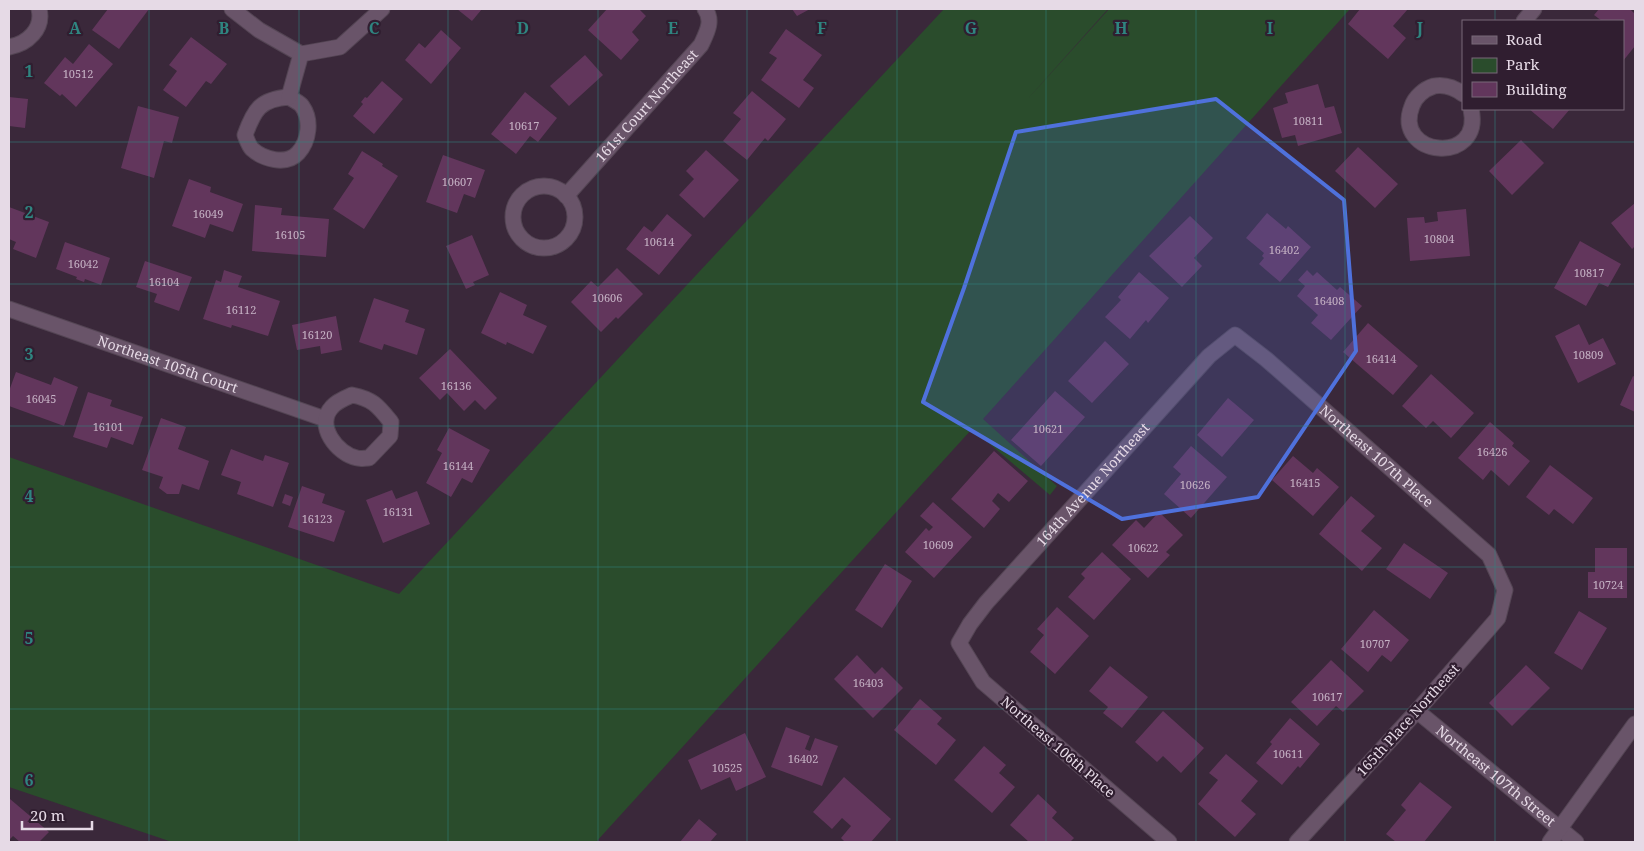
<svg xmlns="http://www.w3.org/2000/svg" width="1644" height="851" viewBox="0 0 1644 851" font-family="'Noto Serif',serif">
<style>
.green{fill:#2a4c2c}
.building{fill:#62365c}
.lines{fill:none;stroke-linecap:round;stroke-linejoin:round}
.minor-casing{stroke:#544554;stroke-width:17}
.minor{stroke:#695469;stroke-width:15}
.marked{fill:#4f71dc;fill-opacity:0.2;stroke:#4f71dc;stroke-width:4;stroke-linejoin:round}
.grid{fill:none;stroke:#2f8580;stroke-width:1;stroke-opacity:0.55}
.labels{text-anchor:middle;stroke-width:4.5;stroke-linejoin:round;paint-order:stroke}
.number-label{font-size:11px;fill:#c5b1c4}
.street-label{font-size:14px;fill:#e6dae6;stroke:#301e30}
.grid-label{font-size:16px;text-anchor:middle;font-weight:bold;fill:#2f8580;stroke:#301e30;stroke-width:4.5;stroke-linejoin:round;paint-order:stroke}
</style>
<rect width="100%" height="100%" fill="#3a283a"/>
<path class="green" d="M944 9H1108L1025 102 1109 9H1350L983 419 1057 486 1050 495 972 429 596 842H172L9 787V457L399 594Z"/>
<path class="building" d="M108 9H149L119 49 92 30Z
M457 9H482L472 21Z
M607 9H639L646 16 632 32 639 40 621 60 588 30Z
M792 9H810L797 16Z
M1360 9H1408L1393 26 1406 38 1388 59 1348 24Z
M1599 9H1630L1635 14V46L1623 61V21H1602L1594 15Z
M786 29 822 55 803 80 814 88 799 108 761 80 777 58 769 53Z
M441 30 461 48 431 84 405 60 419 43 425 48Z
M191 37 227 64 211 84 206 81 186 107 163 90 177 71 169 65Z
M89 44 113 64 76 107 62 94 60 96 44 83 65 57 73 64Z
M585 55 603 75 569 106 550 86Z
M382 81 403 99 374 134 353 116 363 104 361 102 365 97 367 98Z
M1318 84 1325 108 1334 106 1342 133 1298 146 1295 135 1282 138 1273 108 1288 103 1285 93Z
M752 91 786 119 768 141 765 138 747 160 723 141 741 119 733 113Z
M525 92 557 118 538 142 530 136 516 154 491 134Z
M9 97 28 99 25 128 9 126Z
M138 106 179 117 172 143 164 141 154 178 121 168Z
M1529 109H1570L1553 129Z
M1521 140 1544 163 1512 195 1489 171Z
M1358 147 1398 184 1375 208 1335 171Z
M706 150 739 180 704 218 679 195 694 179 686 171Z
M362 151 383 164 382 166 398 176 364 229 333 209 354 178 348 174Z
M443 155 485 170 475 198 464 194 457 213 426 202Z
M189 179 211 187 210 192 243 204 233 232 210 224 205 238 172 226Z
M1635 203V246L1632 249 1611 223Z
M255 205 282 208 281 215 329 219 326 257 252 251Z
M9 207 49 222 36 258 13 249 16 242 9 239Z
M1466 209 1470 256 1410 261 1407 218 1424 217 1425 223 1438 221 1437 212Z
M1267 213 1286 229 1288 226 1311 247 1280 282 1259 264 1264 258 1262 256 1264 253 1246 238Z
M667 214 692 235 659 275 626 249 644 226 652 232Z
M1190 216 1213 238 1194 258 1202 266 1182 287 1149 256Z
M472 235 489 275 473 282 475 285 466 289 446 246Z
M1580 241 1621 264 1608 287 1599 283 1586 306 1554 288Z
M65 242 110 258 101 285 85 279 84 282 76 279 77 277 56 269Z
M145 261 192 277 179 311 154 302 157 294 136 287Z
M617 268 643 294 618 319 616 317 601 332 571 302 591 281 598 287Z
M224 270 242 276 238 287 280 301 268 336 232 325 231 328 203 319 216 280 221 282Z
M1307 270 1313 276 1317 272 1337 290 1340 287 1362 306 1331 340 1311 323 1318 315 1297 296 1305 286 1298 280Z
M1139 272 1169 298 1148 323 1146 320 1130 339 1105 317 1121 300 1118 297Z
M500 292 527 305 523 315 547 326 533 354 507 342 506 345 481 333Z
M374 298 409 310 405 322 425 329 417 355 384 344 382 350 359 342Z
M336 316 342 350 321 354 320 346 297 350 292 325Z
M1368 323 1418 366 1393 395 1343 352Z
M1579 324 1589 345 1603 338 1616 364 1578 383 1555 336Z
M1105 341 1129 364 1092 403 1068 381Z
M450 349 497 398 485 410 475 400 464 411 447 393 440 400 419 378Z
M16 372 51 385 54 377 78 387 64 426 9 406V391Z
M1431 374 1474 413 1451 438 1433 421 1426 428 1402 406Z
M1633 376 1635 377V412L1620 405Z
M1055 391 1085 417 1041 466 1011 440Z
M88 392 112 400 110 406 143 417 133 445 111 437 107 448 73 437Z
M1228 398 1254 420 1222 457 1197 435Z
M161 418 186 427 178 449 209 461 199 490 182 484 179 494H167L159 488 163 477 142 470Z
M1490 422 1514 443 1512 446 1530 461 1509 486 1491 470 1483 480 1458 458Z
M449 428 490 450 472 483 462 478 451 497 426 483 442 453 437 450Z
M1191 446 1227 477 1191 518 1164 494 1181 474 1173 467Z
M231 449 263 461 265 455 289 463 273 507 237 494 241 482 221 475Z
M994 451 1028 481 1009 502 998 493 992 501 1000 509 984 528 951 499Z
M1293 456 1313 473 1317 468 1339 487 1313 516 1272 480Z
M1550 465 1593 498 1573 524 1554 509 1549 515 1526 497Z
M302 486 325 494 322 503 345 511 334 542 288 527Z
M392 490 396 499 417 491 430 524 383 543 366 500Z
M285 494 293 497 290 506 282 503Z
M1351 496 1375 516 1361 531 1382 548 1362 571 1319 534Z
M933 502 972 537 934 578 905 552 926 528 929 531 933 527 920 516Z
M1159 512 1183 535 1166 552 1170 555 1148 578 1112 545 1136 520 1144 528Z
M1404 543 1448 573 1430 599 1386 569Z
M1595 548H1627V598H1588V572H1595Z
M1102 552 1131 579 1094 620 1068 597 1085 578 1081 574Z
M885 564 912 581 882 628 855 610Z
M1057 607 1089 636 1055 674 1030 652 1044 635 1037 629Z
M1374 610 1409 640 1391 662 1382 655 1368 672 1341 649Z
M1579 611 1607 628 1582 670 1554 653Z
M857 655 875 674 882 667 903 688 873 718 834 679Z
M1331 660 1364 691 1343 712 1336 706 1317 726 1291 702Z
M1526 665 1550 688 1512 726 1489 703Z
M1110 666 1148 697 1122 728 1103 713 1108 707 1089 691Z
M920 699 942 718 937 724 956 740 936 765 894 730Z
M1163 711 1204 748 1181 773 1163 756 1157 762 1135 742Z
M1290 718 1320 744 1300 768 1298 766 1282 785 1256 763 1272 744 1270 742Z
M786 727 810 736 805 749 810 751 815 738 838 746 822 786 771 767Z
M745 733 766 777 736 791 730 777 701 790 688 760Z
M984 746 1006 765 999 773 1015 787 992 813 954 780Z
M1226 754 1258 781 1241 801 1256 814 1235 837 1198 804 1218 780 1209 773Z
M844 777 891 819 871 842H845L841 838 851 826 842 818 832 829 813 812Z
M1420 782 1452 807 1424 842H1396L1386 834 1406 810 1401 805Z
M1038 794 1057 812 1052 818 1074 838 1070 842H1029L1010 825Z
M10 799 49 832 39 842H20L13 836 9 840Z
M699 819 717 834 710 842H680Z"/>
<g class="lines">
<g class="minor-casing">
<g id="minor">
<path d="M232 9 259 30 301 54"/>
<path d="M1524 21 1534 9"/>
<path d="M9 47C27 44 44 29 39 9"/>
<path d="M1463 94C1455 88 1445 84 1434 86 1424 89 1415 97 1412 106 1392 157 1484 166 1471 109"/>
<path d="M289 97C293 100 299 102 302 106 312 120 309 141 298 153 286 166 263 159 252 149 249 146 247 140 245 135 254 110 260 99 289 97Z"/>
<path d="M289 97 301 54 340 47 382 9"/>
<circle cx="544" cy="217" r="31"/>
<path id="s1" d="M566 196 701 45C706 34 714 21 705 9"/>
<path id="s2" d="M9 309 325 419"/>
<path d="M352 395C373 399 378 406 391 422L390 436 369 458C365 458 360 459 357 458 337 454 315 425 332 407 337 401 345 398 352 395Z"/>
<path id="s3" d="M1417 711 1576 842"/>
<path id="s4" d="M1169 842 983 682 959 643 970 624 986 603 1209 356 1235 335 1266 359 1489 555 1505 590 1498 618 1417 711 1297 842"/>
<path d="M1550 842 1635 724"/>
</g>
</g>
<use href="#minor" class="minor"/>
</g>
<path class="marked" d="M1216 99 1344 200 1356 351 1258 497 1122 519 923 402 964 288 1016 132Z"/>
<path class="grid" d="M149 9V842M299 9V842M448 9V842M598 9V842M747 9V842M897 9V842M1046 9V842M1196 9V842M1345 9V842M1495 9V21M1495 109V842M9 142H1635M9 284H1635M9 426H1635M9 567H1635M9 709H1635"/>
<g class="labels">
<g class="number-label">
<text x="78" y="78">10512</text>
<text x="1308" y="125">10811</text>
<text x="524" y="130">10617</text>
<text x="457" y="186">10607</text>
<text x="208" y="218">16049</text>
<text x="290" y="239">16105</text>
<text x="1439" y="243">10804</text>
<text x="659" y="246">10614</text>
<text x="1284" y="254">16402</text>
<text x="83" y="268">16042</text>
<text x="1589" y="277">10817</text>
<text x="164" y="286">16104</text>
<text x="607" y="302">10606</text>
<text x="1329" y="305">16408</text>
<text x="241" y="314">16112</text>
<text x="317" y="339">16120</text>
<text x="1588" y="359">10809</text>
<text x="1381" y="363">16414</text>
<text x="456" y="390">16136</text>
<text x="41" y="403">16045</text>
<text x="108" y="431">16101</text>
<text x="1048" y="433">10621</text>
<text x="1492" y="456">16426</text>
<text x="458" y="470">16144</text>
<text x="1305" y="487">16415</text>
<text x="1195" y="489">10626</text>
<text x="398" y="516">16131</text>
<text x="317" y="523">16123</text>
<text x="938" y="549">10609</text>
<text x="1143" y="552">10622</text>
<text x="1608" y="589">10724</text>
<text x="1375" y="648">10707</text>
<text x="868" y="687">16403</text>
<text x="1327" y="701">10617</text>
<text x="1288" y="758">10611</text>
<text x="803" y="763">16402</text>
<text x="727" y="772">10525</text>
</g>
<g class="street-label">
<text dy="5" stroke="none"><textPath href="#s1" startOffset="121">161st Court Northeast</textPath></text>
<text dy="5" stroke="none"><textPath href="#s2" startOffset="168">Northeast 105th Court</textPath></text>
<text dy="5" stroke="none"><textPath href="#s4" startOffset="892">Northeast 107th Place</textPath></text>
<text dy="5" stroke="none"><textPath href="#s4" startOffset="499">164th Avenue Northeast</textPath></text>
<text transform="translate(1408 720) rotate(-48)" y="5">165th Place Northeast</text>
<text transform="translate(1058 747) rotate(41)" y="5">Northeast 106th Place</text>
<text dy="5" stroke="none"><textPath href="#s3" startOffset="102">Northeast 107th Street</textPath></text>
</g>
</g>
<g class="grid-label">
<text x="75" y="34">A</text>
<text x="224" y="34">B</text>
<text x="374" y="34">C</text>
<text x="523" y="34">D</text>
<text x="673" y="34">E</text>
<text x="822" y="34">F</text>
<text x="971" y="34">G</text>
<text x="1121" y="34">H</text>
<text x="1270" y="34">I</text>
<text x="1420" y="34">J</text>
<text x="29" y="77">1</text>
<text x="29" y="218">2</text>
<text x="29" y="360">3</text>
<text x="29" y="502">4</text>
<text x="29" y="644">5</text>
<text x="29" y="786">6</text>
</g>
<rect width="1644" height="851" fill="none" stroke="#e6dae6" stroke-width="20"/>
<rect x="1462" y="20" width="162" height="90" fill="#301e30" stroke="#796979"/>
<rect x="1472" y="36" width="25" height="8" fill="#695469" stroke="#796979"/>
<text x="1506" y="45" font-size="15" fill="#e6dae6">Road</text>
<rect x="1472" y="58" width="25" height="15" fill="#2a4c2c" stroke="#796979"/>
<text x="1506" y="70" font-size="15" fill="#e6dae6">Park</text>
<rect x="1472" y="82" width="25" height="15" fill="#62365c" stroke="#796979"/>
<text x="1506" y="95" font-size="15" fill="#e6dae6">Building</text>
<path d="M22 821v8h70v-8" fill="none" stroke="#e6dae6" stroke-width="2.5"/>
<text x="30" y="821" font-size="15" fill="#e6dae6" stroke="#301e30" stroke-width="4" paint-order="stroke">20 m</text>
</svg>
